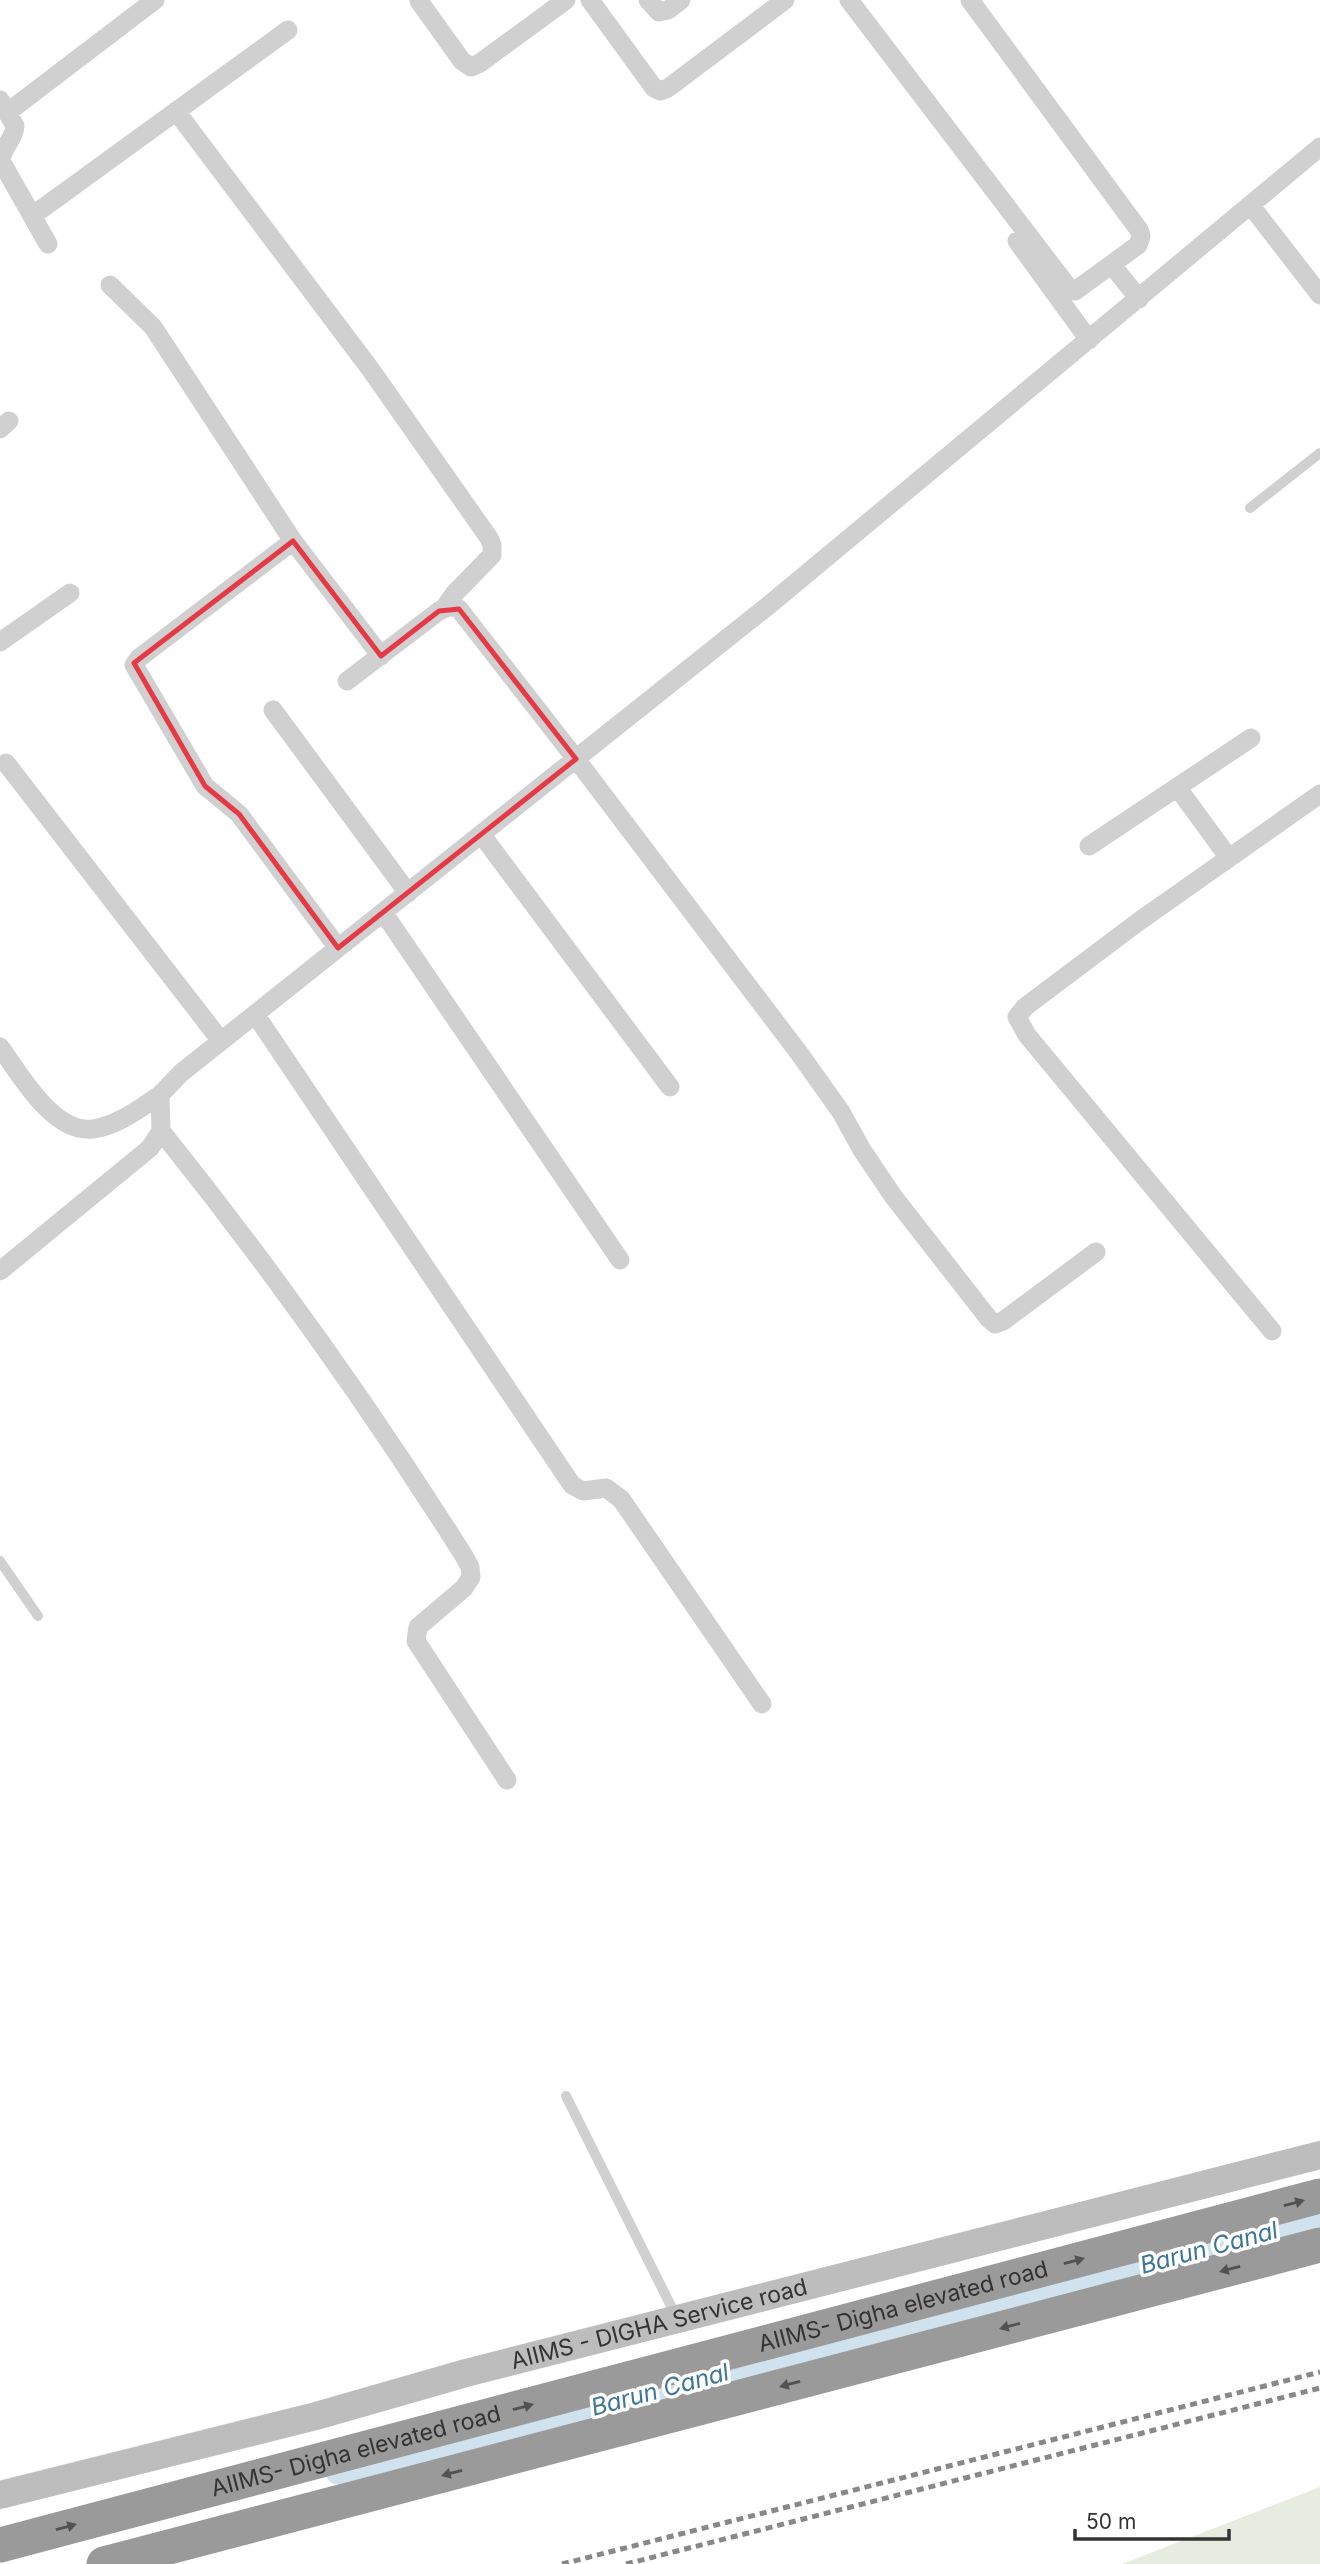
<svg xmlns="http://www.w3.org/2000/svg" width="1320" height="2564" viewBox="0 0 1320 2564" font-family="Inter,sans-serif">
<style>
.green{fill:#e6ecdf}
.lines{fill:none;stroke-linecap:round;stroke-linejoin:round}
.canal{stroke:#cfe2ee;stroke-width:21}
.lane{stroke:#d0d0d0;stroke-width:10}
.street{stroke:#d0d0d0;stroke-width:19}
.secondary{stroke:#bdbdbd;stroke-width:28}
.highway{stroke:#9a9a9a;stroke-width:35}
.rail{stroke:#888;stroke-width:5;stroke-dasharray:7 5;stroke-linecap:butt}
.oneway{fill:#525252}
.marked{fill:none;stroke:#e63946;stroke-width:5;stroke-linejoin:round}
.labels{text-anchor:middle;stroke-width:7;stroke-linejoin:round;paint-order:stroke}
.street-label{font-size:23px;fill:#333;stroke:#fff}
.water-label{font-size:24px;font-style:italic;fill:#3f7597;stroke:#fff}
</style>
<rect width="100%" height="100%" fill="#fff"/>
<path class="green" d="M1320 2487V2564H1122Z"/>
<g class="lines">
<path class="canal" d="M337 2474 1320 2219"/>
<path class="lane" d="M1250 508 1320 453
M0 1561 38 1616
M566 2096 677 2318"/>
<path class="street" d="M590 0 654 88 660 91 668 88 785 0
M648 0 659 12 668 10 681 0
M849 0 1068 287 1075 291 1138 245 1141 236 1139 230 970 0
M419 1 462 61 471 67 480 63 566 0
M0 100 15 126C14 140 2 147 1 161L48 244
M176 111 371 370 489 538 492 545V555L454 594 445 607
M8 112 155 0
M1251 206 1320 295
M32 216 288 30
M1017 241 1089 340
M1112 265 1139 299
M110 285 153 327 293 541 381 656
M0 429 9 421
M293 541 139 658 134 665 205 786 239 814 338 948
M0 642 70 593
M347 681 439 611 450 606 459 609 576 759 799 1053 841 1112 862 1150 893 1196 989 1319 995 1324 1003 1321 1096 1252
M273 710 408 893
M6 763 221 1041
M1177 787 1229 858
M481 834 670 1087
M1089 846 1251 738
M383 912 620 1260
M255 1014 572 1485 583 1491 606 1488 621 1499 762 1704
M0 1047C20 1074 53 1134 93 1129 117 1126 140 1108 160 1095
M161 1131C271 1268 370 1407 464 1556L470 1567 471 1577 464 1588 418 1627 416 1641 507 1780
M0 1271 150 1148 161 1131 160 1095 181 1073 769 605 1320 147
M1272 1331 1027 1035 1017 1017 1025 1007 1138 922 1320 794"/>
<path class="secondary" id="s1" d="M0 2495 316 2416 466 2373 1320 2155"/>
<g class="highway">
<path id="s2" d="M0 2545 1320 2196"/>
<path d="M104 2564 1320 2245"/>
</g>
<path class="rail" d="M562 2564 1320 2372
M626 2564 1320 2388"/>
</g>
<defs><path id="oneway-solid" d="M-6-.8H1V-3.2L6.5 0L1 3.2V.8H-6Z" transform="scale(1.75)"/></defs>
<g class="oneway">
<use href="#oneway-solid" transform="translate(1294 2203) rotate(-15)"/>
<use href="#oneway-solid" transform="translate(1074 2261) rotate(-15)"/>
<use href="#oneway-solid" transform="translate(1230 2269) rotate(165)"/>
<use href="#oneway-solid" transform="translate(1010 2326) rotate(165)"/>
<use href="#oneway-solid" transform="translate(790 2384) rotate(165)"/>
<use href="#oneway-solid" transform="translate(523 2407) rotate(-15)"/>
<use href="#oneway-solid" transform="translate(452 2473) rotate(165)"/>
<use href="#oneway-solid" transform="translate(66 2527) rotate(-15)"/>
</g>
<path class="marked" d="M293 541 381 656 439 611 459 609 576 759 338 948 239 814 205 786 134 663Z"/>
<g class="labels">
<g class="street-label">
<text dy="8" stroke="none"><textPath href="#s2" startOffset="934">AIIMS- Digha elevated road</textPath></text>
<text dy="8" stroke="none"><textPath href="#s1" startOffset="681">AIIMS - DIGHA Service road</textPath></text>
<text dy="8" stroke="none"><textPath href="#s2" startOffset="368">AIIMS- Digha elevated road</textPath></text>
</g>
<g class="water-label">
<text transform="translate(1209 2248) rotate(-15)" y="8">Barun Canal</text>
<text transform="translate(660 2390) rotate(-15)" y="8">Barun Canal</text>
</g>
</g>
<path d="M1075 2529v10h154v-10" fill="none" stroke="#333333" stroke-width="3.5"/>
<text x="1086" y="2529" font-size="21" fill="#333333" stroke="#ffffff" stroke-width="5" paint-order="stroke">50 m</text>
</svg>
